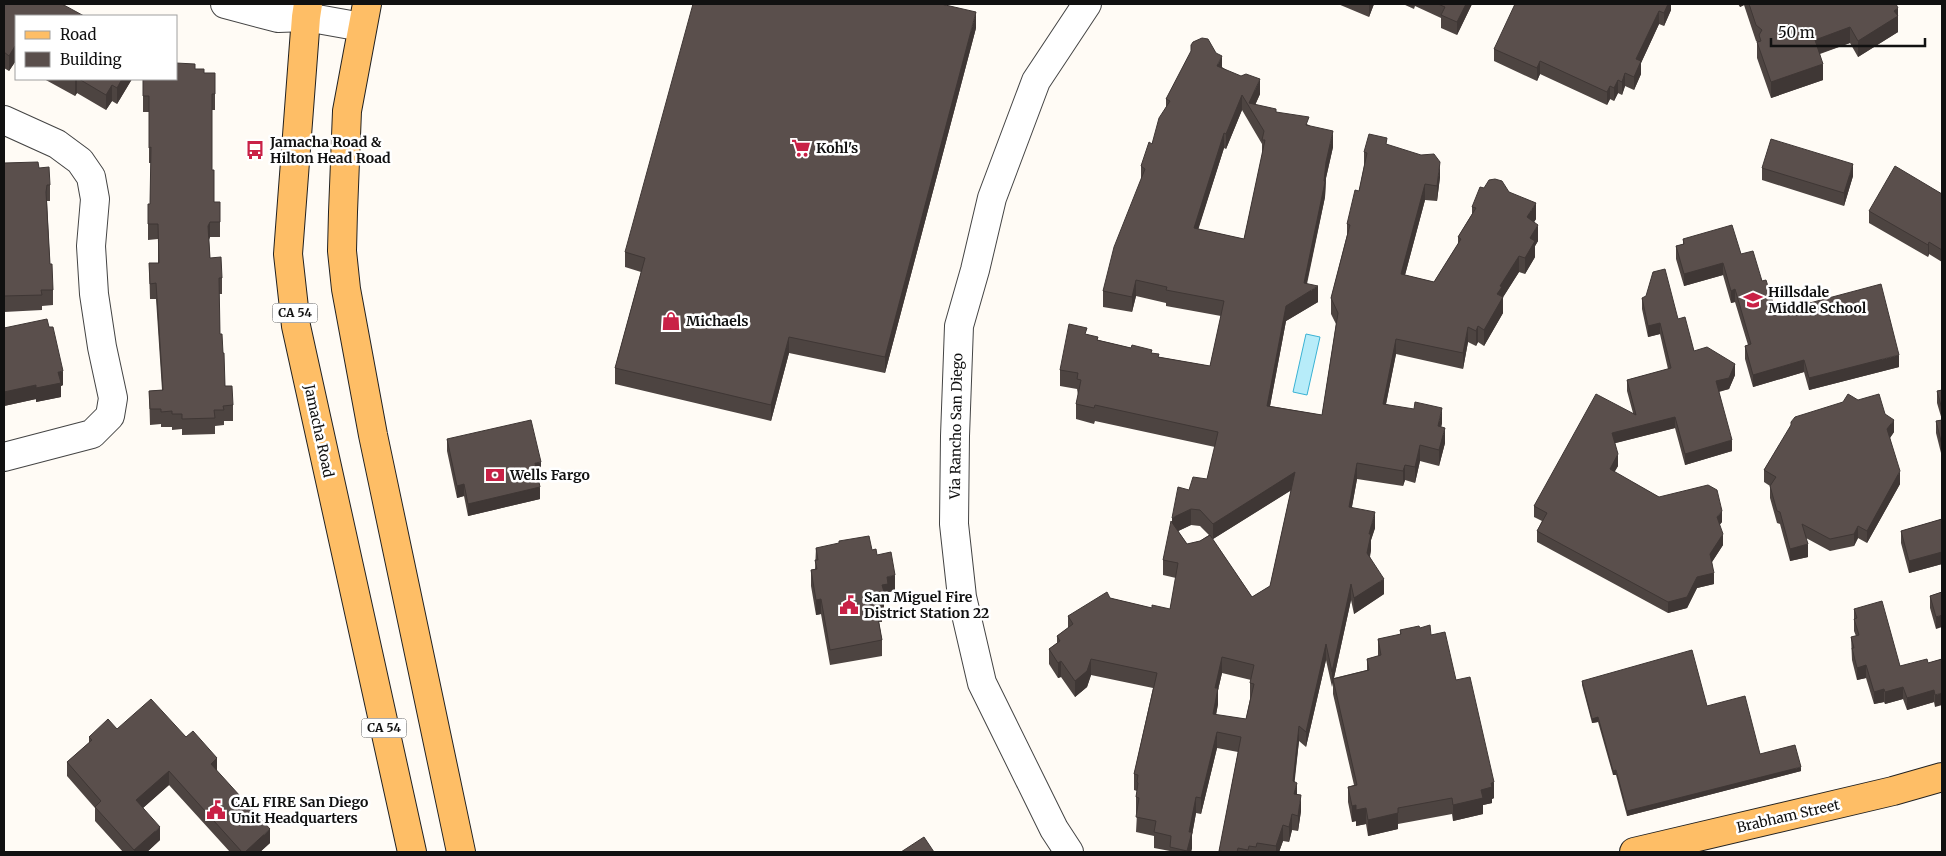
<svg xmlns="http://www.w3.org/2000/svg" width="1946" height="856" viewBox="0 0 1946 856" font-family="Merriweather,serif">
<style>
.water{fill:#b7ecf9;stroke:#3ab2d4}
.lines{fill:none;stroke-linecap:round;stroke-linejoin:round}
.minor-casing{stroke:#444;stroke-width:30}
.major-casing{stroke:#222;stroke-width:30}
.minor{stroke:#fff;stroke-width:28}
.major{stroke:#febe66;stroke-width:28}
.wall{fill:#4d4441;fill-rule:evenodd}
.shaded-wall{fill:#3f3735}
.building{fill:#5a4f4c;stroke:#3f3735;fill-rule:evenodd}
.labels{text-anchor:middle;stroke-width:5;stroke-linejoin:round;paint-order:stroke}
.shield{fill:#fff;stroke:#585858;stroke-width:1}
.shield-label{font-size:12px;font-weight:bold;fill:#111}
.poi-label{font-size:14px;font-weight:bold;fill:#111;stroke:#fff;text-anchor:start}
.street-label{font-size:14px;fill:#111;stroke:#fff}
</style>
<rect width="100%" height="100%" fill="#fffbf5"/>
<path class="water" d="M1306 334 1320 337 1307 395 1293 392Z"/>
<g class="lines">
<g class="minor-casing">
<path id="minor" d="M225 4 278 18 306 17 362 27
M4 120 57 144 80 161 91 177 95 199 91 246 94 294 102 347 113 398 110 416 92 434 4 457
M1069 852 1054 829 982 683 962 597 954 524 955 436 959 326 975 270 992 198 1036 81 1087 4"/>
</g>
<g class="major-casing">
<path id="major" d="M308 4 306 17 288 254 296 326 412 852
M367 4 347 111 343 212 342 251 346 289 373 435 461 852
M1634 852 1893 791 1942 777"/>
</g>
<use href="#minor" class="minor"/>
<use href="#major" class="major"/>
</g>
<path class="wall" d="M4 4 16 16V63L15 62 9 71 4 68Z
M1338 4H1374L1369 17Z
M1403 4H1472L1457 35 1441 28V18L1415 6 1414 9Z
M1671 4V10L1664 26 1659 24 1641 63V74L1634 90 1625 86 1622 95 1618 93 1614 101 1610 99 1607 105 1540 74 1537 81 1494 61V49Z
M1738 4H1896L1898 24V32L1858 57 1850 43 1820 54 1823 80 1771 98 1757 58V42L1756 41 1744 5 1740 7Z
M976 28 885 373 789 353 771 421 615 384V368L641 272 625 267V252Z
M1191 45 1260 94 1255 105 1276 112 1309 125 1333 147 1326 178 1325 197 1307 284 1318 302 1286 321 1270 406 1322 415 1336 324 1331 314V298L1347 235V224L1359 191 1364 166V152L1387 145 1440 177 1437 201 1425 200 1405 275 1434 282 1458 244V237L1472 214V207L1484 188 1509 192 1536 219 1534 222 1538 241 1535 246V257L1525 274 1519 272 1503 297V313L1484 346 1478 342 1476 346 1468 342 1463 369 1396 354 1386 404 1442 423 1441 427 1445 443 1439 466 1420 461 1415 483 1405 480 1403 486 1357 479 1352 507 1375 528 1371 540V550L1370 557 1384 594 1354 614 1351 600 1334 678 1367 670V659L1378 656V639L1400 635V630L1420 628 1431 635 1456 680 1494 798 1492 799V803L1483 805V814L1453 821 1452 814 1398 824V829L1368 836 1366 824 1356 826V821L1352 822 1348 802V787L1354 785 1333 694V680L1332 687 1326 660 1306 747 1299 741 1294 782 1301 811 1298 831 1292 830 1289 842 1283 841 1279 852H1219L1238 752 1217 748 1201 814 1196 813 1192 835V848L1191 852H1170V851L1154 848V836L1136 832 1137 813H1136V797L1137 791 1134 790V774L1153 688 1091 675 1087 687 1075 697 1061 677 1058 678 1049 664V649L1057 643V636L1068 628V616L1110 598 1152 608 1170 609 1176 578 1163 575V560L1172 523 1189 490 1207 479 1215 447 1095 421 1094 424 1076 419V404L1078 395 1077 389 1060 386V370L1087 334 1098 340 1152 353 1159 357 1210 366 1221 316 1166 306V303L1136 296 1132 312 1103 307V291L1141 180V166L1152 144 1166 107V99L1191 52ZM1242 110 1262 144V155L1244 239 1198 229 1224 148 1226 149ZM1291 490 1270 586 1252 597 1211 537 1213 539ZM1191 525 1200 526 1209 535 1200 541 1187 544 1178 531ZM1222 673 1251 680 1250 683V699L1246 719 1216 715 1218 704V690Z
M204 73H215V110H212V170L214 202H220V237H210L209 240 210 258 222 278V294H219L220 334 223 353 225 386 233 405V421H224V425L215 426V434L182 435V429L172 430V427H161V424L150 425 149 391 162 390 156 299H150L149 263H158V239L148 240V204H150L151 163H149V112H143V79Z
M44 79H132L117 104 112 101 106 110 77 93 75 96Z
M4 163 39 168 50 185V201H47L50 264 53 290V305L42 306V310L4 312Z
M1762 168 1853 176 1844 206 1762 180Z
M1942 194V262L1929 254 1928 257 1869 223V211Z
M1683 239 1741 254 1762 281 1776 312 1899 367 1809 390 1804 372 1753 387 1745 359V346L1748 345 1735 302 1731 303 1723 275 1684 286 1676 259V246L1683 244Z
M1642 298 1678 319 1694 351 1735 375 1729 389 1719 392 1732 451 1685 465 1675 428 1615 443 1618 466 1614 472 1659 497 1722 522 1719 525 1723 545 1712 562 1714 584 1697 588 1687 608 1668 613 1537 542V531L1542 521 1534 517V506L1633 413 1627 391V380L1668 369 1660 334 1648 337 1642 309Z
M4 328 63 385 61 386V397L36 402V399L4 406Z
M1942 390V457L1936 433V421L1942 420 1937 403V391Z
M1885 414 1894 432 1890 438 1900 484 1867 543 1858 538 1854 546 1830 551 1806 538 1808 557 1790 561 1780 524 1777 523 1770 498V486L1764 482V470L1791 426V422Z
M447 439 541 474 538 475 540 499 468 516 464 496 457 498 447 451Z
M1942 519V564L1909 573 1901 543V531Z
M816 548 872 550 877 555 895 591 888 592V600L884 601V608H882V622H879L882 640V656L830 665 821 614 816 615 811 586V570L815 569Z
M1942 592 1936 629 1930 608V596Z
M1854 609 1900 666 1928 663 1942 659 1935 707 1934 702 1907 710 1903 699 1885 704 1884 702 1874 704 1866 678 1857 680 1852 660 1851 637 1856 636 1854 631Z
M1582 681 1707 706 1760 754 1801 771 1627 816 1616 775H1613L1598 722 1592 723 1582 685Z
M117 729 186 737 217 771 270 843 260 852H230L169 785 143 808 160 840 147 852H123L95 821V808L67 776V762L89 743V737Z"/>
<path class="shaded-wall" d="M1369 4H1374L1369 17Z
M1466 4H1472L1457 35V22Z
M1668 4H1671V10L1664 26V13Z
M1740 4H1744V5L1740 7Z
M1898 8V32L1858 57V41L1894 11Z
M1659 11V24L1641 63V74L1634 90V77L1636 59Z
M976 12V28L885 373V357Z
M1850 27V43L1815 55V40Z
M15 46V62L9 71V56Z
M1222 56V72L1217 66Z
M1540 61V74L1537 81V68Z
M1823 64V80L1771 98V82Z
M1625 73V86L1622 95V82Z
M76 79H77V93L75 96V80Z
M122 79H132L117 104V88Z
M1260 79V94L1252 112 1249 103Z
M1618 80V93L1614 101V88Z
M112 85V101L106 110V95Z
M1610 86V99L1607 105V92Z
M1242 95V110L1226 149V134Z
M1333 131V147L1326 178 1325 197 1304 295 1318 286V302L1286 321 1267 422V406L1286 306 1304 283 1324 181 1326 162Z
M1224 133V148L1194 243V228Z
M1440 162V177L1437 201V186Z
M1853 164V176L1844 206V193Z
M1425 184V200L1401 290V274Z
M1536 203V219L1527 233V217Z
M210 222V237L208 241V226Z
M1538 225V241L1535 246V257L1525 274V258L1530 238Z
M1929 242V254L1928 257V245Z
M1519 256V272L1502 299 1503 297V313L1484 346V330L1500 286Z
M1723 263V275L1684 286V274Z
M1136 280V296L1132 312V297Z
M1735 289V302L1731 303V291Z
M1660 323V334L1648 337V326Z
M1478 326V342L1476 346V331Z
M1468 327V342L1463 369V353Z
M789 337V353L771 421V405Z
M1396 339V354L1383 419V404Z
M1899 355V367L1809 390V378Z
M1804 360V372L1753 387V375Z
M1735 364V375L1729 389 1716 392V381Z
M63 371V385L61 386V397L36 402V388L58 372Z
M36 385V399L4 406V392Z
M1442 408V423L1438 442V426Z
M1675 417V428L1612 444V433Z
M1894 420V432L1887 442V429Z
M1445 428V443L1439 466V450Z
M1732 440V451L1685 465V454Z
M1420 445V461L1415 483V467Z
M1618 454V466L1610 480V469Z
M541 462V474L535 475V463Z
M1357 463V479L1349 522V507Z
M1405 465V480L1403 486V471Z
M1900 471V484L1867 543V531Z
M1295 472V488L1213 539V524Z
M464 484V496L457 498V486Z
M540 487V499L468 516V504Z
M1191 509V525L1172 534V518Z
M1722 511V522L1717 528V517Z
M1375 512V528L1371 540V550L1367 568V553L1369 534Z
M1858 526V538L1854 546V534Z
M1723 534V545L1710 565V554Z
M1808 544V557L1790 561V549Z
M1942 552V564L1909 573V561Z
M1714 573V584L1697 588 1687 608 1668 613V602L1697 577Z
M895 575V591L888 592V600L884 601V608H882L879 593 882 585 887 577Z
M1384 579V594L1354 614V598Z
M1351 584V600L1332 687V672Z
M821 599V614L816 615V600Z
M1942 615V627L1936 629V617Z
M1326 644V660L1306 747V732Z
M1222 657V673L1218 690V704L1213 730V714L1215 688Z
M1091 659V675L1087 687 1075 697V681Z
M1061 661V677L1058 678V663Z
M1866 665V678L1857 680V668Z
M1903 687V699L1885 704V692Z
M1884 689V702L1874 704V692Z
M1934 690V702L1907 710V698Z
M1942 693V705L1935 707V695Z
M1598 717V722L1592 723V719Z
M1299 726V741L1293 797V781Z
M1217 732V748L1201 814V798Z
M217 758V772L211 764Z
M1801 767V771L1627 816V811Z
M1616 770V775H1613V771Z
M169 771V785L136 814V800Z
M1494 782V798L1492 799V803L1483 805V814L1453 821V805L1481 790 1491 783Z
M1297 783V799L1294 794Z
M1301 795V811L1298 831V816Z
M1196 797V813L1192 835V848L1191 852H1187L1189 832Z
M1356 805V821L1352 822V806Z
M1366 808V824L1356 826V810Z
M1398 813V829L1368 836V820Z
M1292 814V830L1289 842V827Z
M1283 825V841L1279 852H1276V846Z
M160 827V840L147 852H134V850Z
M270 829V843L260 852H245Z"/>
<path class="building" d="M4 4H62L84 16H16V47L15 46 9 56 4 52Z
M693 4H941L976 12 885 357 789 337 771 405 615 368 645 258 625 252Z
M1438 4H1466L1457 22 1441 15 1445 7Z
M1515 4H1668L1664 13 1659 11 1636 59 1641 61 1634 77 1625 73 1622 82 1618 80 1614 88 1610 86 1607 92 1540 61 1537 68 1494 49Z
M1749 4H1896L1898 8 1894 11 1898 16 1858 41 1850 27 1815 40 1823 64 1771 82 1757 42 1761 41 1759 35 1762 30 1756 25Z
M1202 38 1208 39 1216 53 1222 56 1217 66 1241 76 1246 74 1260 79 1249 103 1276 109V112L1309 117 1306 125 1333 131 1326 162 1324 181 1325 182 1304 283 1318 286 1286 306 1267 406 1322 415 1338 313 1331 298 1350 225 1347 224 1355 190 1359 191 1367 153 1364 152 1369 134 1387 138 1386 144 1421 155 1434 154 1440 162 1437 186 1425 184 1401 274 1434 282 1461 239 1458 237 1476 208 1472 207 1480 187 1484 188 1489 180 1495 179 1502 181 1509 192 1536 203 1527 217 1538 225 1530 238 1535 241 1525 258 1519 256 1500 286 1502 287 1497 294 1503 297 1484 330 1478 326 1476 331 1468 327 1463 353 1396 339 1383 404 1414 409 1415 402 1442 408 1438 426 1445 428 1439 450 1420 445 1415 467 1405 465 1403 471 1357 463 1349 507 1375 512 1369 534H1371L1367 553 1384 579 1354 598 1351 584 1332 672 1326 644 1306 732 1299 726 1293 781 1297 783 1294 794 1301 795 1298 816 1292 814 1289 827 1283 825 1276 846 1257 843 1256 847 1249 846 1248 850 1238 848 1237 852H1226L1219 851 1241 737 1217 732 1201 798 1196 797 1189 832H1192L1187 851 1170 847 1171 836 1154 832 1156 821 1136 817 1139 798 1136 797 1138 783 1137 782 1138 775 1134 774 1157 673 1091 659 1087 671 1075 681 1061 661 1058 663 1049 649 1060 641 1057 636 1073 624 1068 616 1107 592 1110 598 1152 608V605L1170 609 1178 563 1163 560 1171 521 1187 544 1200 541 1210 535 1252 597 1270 586 1295 472 1213 524 1200 510 1191 509 1172 518 1178 487 1189 490 1193 477 1207 479 1218 432 1095 405 1094 408 1076 404 1081 380 1077 379 1078 373 1060 370 1069 324 1087 328 1085 334 1098 337 1097 340 1131 348 1132 345 1152 350 1151 353 1159 354 1158 357 1210 366 1224 301 1166 290 1167 287 1136 280 1132 297 1103 291 1114 247 1145 169 1141 166 1149 142 1152 144 1159 118 1170 101 1166 99 1191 51V45L1193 42ZM1242 95 1264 131 1262 140H1265L1244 239 1194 228 1224 133 1226 134ZM1222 657 1254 665 1250 683 1254 684 1246 719 1213 714 1218 688H1215Z
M176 63 195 64V69H204V73H215V94H212V170H214V202H220V222H210L208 226 210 258 221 257 222 278H219L220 334H222L223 353H224L225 386H232L233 405 223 406 224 410H214L215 418 182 419V414H172V411L161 412V409H150L149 391 163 390 156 283 150 284 149 263H159L158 224H148V204H150L151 147 149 148V96H143V79H176Z
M79 79H122L117 88 112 85 106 95Z
M1771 139 1853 164 1844 193 1762 168Z
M38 162 39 168 49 167 50 185H47L46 192 50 264H52L53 290H41L42 295 4 296V163Z
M1895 166 1942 194V250L1929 242 1928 245 1869 211Z
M1732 225 1741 254 1753 251 1762 281 1766 280 1776 312 1881 284 1899 355 1809 378 1804 360 1753 375 1745 346 1751 344 1735 289 1731 291 1723 263 1684 274 1676 246 1684 244 1683 239Z
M1665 269 1678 319 1685 317 1694 351 1707 347 1735 364 1729 378 1716 381 1732 440 1685 454 1675 417 1612 433 1618 454 1610 469 1659 497 1708 485 1717 490 1722 511 1717 517 1723 534 1710 554 1714 573 1697 577 1687 597 1668 602 1537 531 1547 513 1534 506 1596 394 1636 415 1627 380 1671 368 1660 323 1648 326 1642 298 1646 296 1653 272Z
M47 319 49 327H53L63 371 58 372 61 383 36 388V385L4 392V328Z
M1942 390V409L1937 391Z
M1848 394 1858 400 1879 394 1885 414 1894 420 1887 429 1900 471 1867 531 1858 526 1854 534 1830 539 1802 524 1808 544 1790 549 1780 512 1777 511 1770 486 1776 477 1764 470 1791 425V422L1795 417 1843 402Z
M531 420 541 462 535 463 540 487 468 504 464 484 457 486 447 439Z
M1942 420V445L1936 421Z
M1942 519V552L1909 561 1901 531Z
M869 536 872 550 876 549 877 555 891 552 895 575 887 577 888 584 882 585 884 592 879 593 882 606 876 607 882 640 830 650 821 599 816 600 811 570 817 569 815 560H818L816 548 839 543V541Z
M1942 592V615L1936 617 1930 596Z
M1882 601 1900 666 1927 659 1928 663 1942 659V693L1935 695 1934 690 1907 698 1903 687 1885 692 1884 689 1874 692 1866 665 1857 668 1852 648H1854L1851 637 1859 635 1854 619 1857 618 1854 609Z
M1430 625 1431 635 1445 632 1456 680 1470 677 1494 782 1491 783 1492 787 1481 790 1483 798 1453 805 1452 798 1398 808V813L1368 820 1366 808 1356 810V805L1352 806 1348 787 1357 785 1333 679 1369 670 1367 659 1381 655 1378 639 1401 634 1400 630 1419 626 1420 628Z
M1692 650 1707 706 1745 696 1760 754 1795 745 1801 767 1627 811 1616 770 1613 771 1598 717 1592 719 1582 681Z
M151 699 186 737 193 731 217 758 211 764 270 829 245 852H242L169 771 136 800 160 827 134 850 95 807 101 801 67 762 92 740 89 737 108 719 117 729Z
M924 837 934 852H901Z"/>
<defs>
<g id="supermarket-bare" transform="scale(1.5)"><path d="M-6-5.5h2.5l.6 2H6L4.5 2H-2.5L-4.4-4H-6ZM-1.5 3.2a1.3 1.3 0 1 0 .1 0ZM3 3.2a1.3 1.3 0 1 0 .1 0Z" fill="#c92146" stroke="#fff" stroke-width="2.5" paint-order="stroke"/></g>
<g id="bus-bare" transform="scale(1.5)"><path d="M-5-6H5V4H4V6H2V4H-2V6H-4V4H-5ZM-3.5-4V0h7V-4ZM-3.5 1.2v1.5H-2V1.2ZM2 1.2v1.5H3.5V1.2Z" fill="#c92146" stroke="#fff" stroke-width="2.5" paint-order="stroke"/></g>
<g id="school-bare" transform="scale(1.5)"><path d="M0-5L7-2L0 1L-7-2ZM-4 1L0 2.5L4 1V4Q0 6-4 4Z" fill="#c92146" stroke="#fff" stroke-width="2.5" paint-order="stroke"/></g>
<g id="shop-bare" transform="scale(1.5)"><path d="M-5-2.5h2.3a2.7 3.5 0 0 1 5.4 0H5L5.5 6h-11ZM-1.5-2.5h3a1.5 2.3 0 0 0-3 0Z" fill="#c92146" stroke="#fff" stroke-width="2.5" paint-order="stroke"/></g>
<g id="bank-bare" transform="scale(1.5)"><path d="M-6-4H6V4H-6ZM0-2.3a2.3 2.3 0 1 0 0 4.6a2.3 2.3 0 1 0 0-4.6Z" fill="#c92146" stroke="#fff" stroke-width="2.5" paint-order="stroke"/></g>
<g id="civic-bare" transform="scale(1.5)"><path d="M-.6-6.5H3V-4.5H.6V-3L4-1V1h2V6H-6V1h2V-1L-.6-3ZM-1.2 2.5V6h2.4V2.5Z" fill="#c92146" stroke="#fff" stroke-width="2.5" paint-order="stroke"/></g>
</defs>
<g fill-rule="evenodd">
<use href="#supermarket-bare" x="801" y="148"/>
<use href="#bus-bare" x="255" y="150"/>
<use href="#school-bare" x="1753" y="300"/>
<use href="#shop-bare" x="671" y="321"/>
<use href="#bank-bare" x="495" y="475"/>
<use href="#civic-bare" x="849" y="605"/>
<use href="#civic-bare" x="216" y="810"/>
</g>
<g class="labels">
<g class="shield">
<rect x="272.5" y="303.5" width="45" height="19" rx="4"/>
<rect x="361.5" y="718.5" width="45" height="19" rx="4"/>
</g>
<g class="shield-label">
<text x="295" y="317">CA 54</text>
<text x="384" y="732">CA 54</text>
</g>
<g class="poi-label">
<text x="270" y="147">Jamacha Road &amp;<tspan x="270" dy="16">Hilton Head Road</tspan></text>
<text x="816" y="153">Kohl's</text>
<text x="1768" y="297">Hillsdale<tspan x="1768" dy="16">Middle School</tspan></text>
<text x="686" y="326">Michaels</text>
<text x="510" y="480">Wells Fargo</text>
<text x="864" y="602">San Miguel Fire<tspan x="864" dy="16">District Station 22</tspan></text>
<text x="231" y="807">CAL FIRE San Diego<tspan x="231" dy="16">Unit Headquarters</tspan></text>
</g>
<g class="street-label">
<text transform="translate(956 426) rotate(-89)" y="5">Via Rancho San Diego</text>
<text transform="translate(319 431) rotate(78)" y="5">Jamacha Road</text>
<text transform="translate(1788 816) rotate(-13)" y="5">Brabham Street</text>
</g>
</g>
<rect width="1946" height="856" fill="none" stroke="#111111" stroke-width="10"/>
<rect x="15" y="15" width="162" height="65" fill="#ffffff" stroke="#a0a0a0"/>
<rect x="25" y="31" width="25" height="8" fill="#febe66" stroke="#a0a0a0"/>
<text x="60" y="40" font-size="15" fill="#111111">Road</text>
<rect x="25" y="52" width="25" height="15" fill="#5a4f4c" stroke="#a0a0a0"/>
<text x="60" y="65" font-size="15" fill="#111111">Building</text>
<path d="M1771 38v8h154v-8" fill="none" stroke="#111111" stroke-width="2.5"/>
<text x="1778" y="38" font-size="15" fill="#111111" stroke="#ffffff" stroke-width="4" paint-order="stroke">50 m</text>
</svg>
